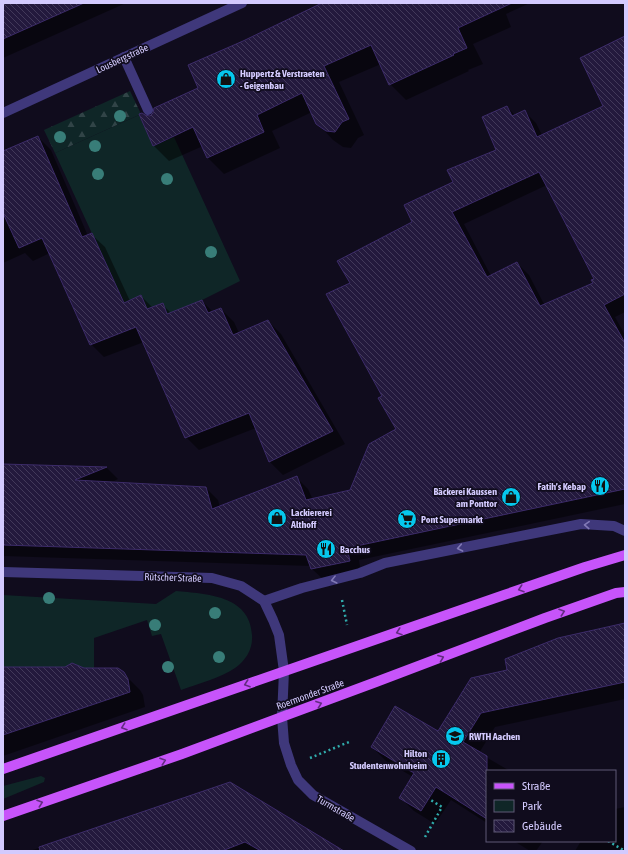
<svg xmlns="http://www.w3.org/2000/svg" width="628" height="854" viewBox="0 0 628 854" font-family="'Asap Condensed',sans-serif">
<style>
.green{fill:#0f2627}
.forest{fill:url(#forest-firs)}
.shadow{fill:#0007;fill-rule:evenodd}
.building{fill:url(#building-back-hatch);stroke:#3c2b69;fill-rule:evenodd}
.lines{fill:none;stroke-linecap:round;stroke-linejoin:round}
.path{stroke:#30abab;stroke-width:2.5;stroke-dasharray:2 3;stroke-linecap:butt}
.lane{stroke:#3f387b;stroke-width:10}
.street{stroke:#3f387b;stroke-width:10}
.primary{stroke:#c754fa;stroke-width:10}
.tree{fill:#387d78}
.oneway{stroke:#827ab6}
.oneway2{stroke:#622c80}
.labels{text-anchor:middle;stroke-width:3.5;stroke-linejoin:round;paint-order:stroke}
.street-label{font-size:10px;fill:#d3cafe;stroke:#100c1d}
.poi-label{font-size:10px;font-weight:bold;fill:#d3cafe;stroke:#100c1d;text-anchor:start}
</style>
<defs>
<pattern id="forest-firs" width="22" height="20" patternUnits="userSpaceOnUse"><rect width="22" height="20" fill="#0f2627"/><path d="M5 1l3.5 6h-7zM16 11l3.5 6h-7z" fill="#314447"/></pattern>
<pattern id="building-back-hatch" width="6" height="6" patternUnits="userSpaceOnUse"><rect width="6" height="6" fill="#23193d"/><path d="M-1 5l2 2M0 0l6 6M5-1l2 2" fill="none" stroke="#42395a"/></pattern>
</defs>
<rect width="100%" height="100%" fill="#100c1d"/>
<path class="green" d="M139 115 153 146 174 137 240 281 202 300 167 314 163 303 147 309 141 295 124 303 55 153Z
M176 591C206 594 250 595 252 635 253 649 246 660 235 668 221 678 197 684 181 690L161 634 152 636 147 620 94 638V668H84L72 663 65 667H3V595L156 604Z
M41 776 45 778 44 782 3 799V786Z"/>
<path class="forest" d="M130 91 141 114 55 153 44 130Z"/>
<path class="shadow" d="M3 3H126L3 58Z
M326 3H530L506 14 511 27 473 44 483 64 468 70 469 71 406 100 390 84 381 64 339 82 364 135 358 138 351 148 343 147 333 140 317 123 312 112 272 131 280 148 224 174 208 158 203 146 169 161 153 145 151 117 199 88 189 65Z
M625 37V312L615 317 625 335V504L359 560 361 573 324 580 312 569 311 566 3 556V465L107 468 118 479 110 483 206 488 218 500 220 507 296 477 308 489 313 500 351 491 398 430 383 397 351 284 454 183 497 150 507 107 515 115 524 111 536 123 542 135 604 107ZM547 185 596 279 595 283 545 306 529 275 517 263 491 276 464 224Z
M38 137 51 150 88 236 91 234 105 247 130 301 141 296 153 308 162 304 171 313 202 301 213 312 221 309 234 322 239 333 268 321 281 334 345 444 283 475 270 462 256 428 199 450 186 437 144 342 104 357 91 344 50 253 33 261 25 253 3 263V153Z
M625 624V699L495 727 479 753 510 771H487V823L451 800 435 824 414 811 401 798 413 777 386 761 372 747 439 733 508 671ZM387 756 419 775 417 776 387 758Z
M3 669 123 673 140 690 143 695 145 707 3 756Z
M230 783 342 851H30Z
M625 807V851H575L581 841H615V809Z
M514 841H543L536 851H530Z"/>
<path class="building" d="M3 3H84L3 39Z
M322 3H512L458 28 467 48 453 54 454 55 389 85 371 45 324 66 349 119 342 122 335 132 326 131 316 124 302 93 257 115 264 132 207 158 193 127 153 146 139 114 142 113 145 115 150 116 153 113 154 108 198 88 188 65 243 41Z
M625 36V294L604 305 625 343V489L347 548 350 561 311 569 306 555 3 545V464L107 467 75 480 206 487 212 509 297 476 306 500 350 490 369 444 396 429 378 398 382 396 326 294 350 283 337 261 412 222 404 205 453 182 447 170 496 150 482 117 507 106 512 116 525 110 537 137 603 106 580 58ZM539 172 594 279 591 280 593 283 540 306 517 262 487 277 452 212Z
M38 136 82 237 92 233 124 303 141 295 147 309 163 303 167 314 202 300 208 313 221 308 233 335 268 320 333 431 269 462 249 413 185 438 136 327 90 345 42 238 19 248 3 213V151Z
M625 623V682L481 713 463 742 487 756V819L436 787 421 811 399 798 414 773 371 747 395 706 438 731 471 678 507 670 505 659 558 638Z
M72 663 84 668H118L124 672 128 679 130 692 3 735V667H65Z
M230 782 344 851H261L245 842 222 851H40L39 847Z"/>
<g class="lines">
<path class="path" d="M342 600 347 625
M310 758 349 742
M425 837 442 807 429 799
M608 841 625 851"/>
<path class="lane" d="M124 57 148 110
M264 601 302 588 360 573 385 563 581 524 614 526 625 531"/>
<path class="street" d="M3 113 242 3
M3 572 212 578 241 586 264 601 273 620 279 635 284 671 282 717 284 743 291 765 298 780 313 795 411 851"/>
<path class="primary" d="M3 769 504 595 585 567 625 555
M3 816 182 754 376 682 545 618 616 593 625 592"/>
</g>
<g class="tree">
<circle cx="120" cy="116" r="6"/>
<circle cx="60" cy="137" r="6"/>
<circle cx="95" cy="146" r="6"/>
<circle cx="98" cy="174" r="6"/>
<circle cx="167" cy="179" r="6"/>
<circle cx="211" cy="252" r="6"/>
<circle cx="49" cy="598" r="6"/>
<circle cx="215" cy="613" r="6"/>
<circle cx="155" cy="625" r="6"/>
<circle cx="219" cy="657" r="6"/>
<circle cx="168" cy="667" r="6"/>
</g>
<defs><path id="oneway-chevron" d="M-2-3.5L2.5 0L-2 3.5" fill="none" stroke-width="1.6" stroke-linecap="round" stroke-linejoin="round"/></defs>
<g class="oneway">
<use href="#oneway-chevron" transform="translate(587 525) rotate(-177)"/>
<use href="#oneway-chevron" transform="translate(460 548) rotate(169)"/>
<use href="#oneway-chevron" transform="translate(334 580) rotate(166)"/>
</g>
<g class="oneway2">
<use href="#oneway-chevron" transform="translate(521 589) rotate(161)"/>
<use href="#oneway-chevron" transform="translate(562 612) rotate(-19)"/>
<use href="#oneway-chevron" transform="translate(399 632) rotate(161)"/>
<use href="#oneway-chevron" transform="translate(441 658) rotate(-21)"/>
<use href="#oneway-chevron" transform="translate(247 684) rotate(161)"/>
<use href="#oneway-chevron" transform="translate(319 704) rotate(-20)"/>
<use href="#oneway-chevron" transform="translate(124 727) rotate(161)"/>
<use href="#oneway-chevron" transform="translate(163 761) rotate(-19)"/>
<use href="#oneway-chevron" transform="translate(40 803) rotate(-19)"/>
</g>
<defs>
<g id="shop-disc" transform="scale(1)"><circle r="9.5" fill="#06c7ed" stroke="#100c1d"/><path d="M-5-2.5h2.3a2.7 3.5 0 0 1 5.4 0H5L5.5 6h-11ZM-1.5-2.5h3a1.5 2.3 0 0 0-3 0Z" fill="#111"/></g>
<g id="restaurant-disc" transform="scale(1)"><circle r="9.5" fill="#06c7ed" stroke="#100c1d"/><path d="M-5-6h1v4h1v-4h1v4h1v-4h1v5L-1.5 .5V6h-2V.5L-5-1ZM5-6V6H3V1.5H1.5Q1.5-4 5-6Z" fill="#111"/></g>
<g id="supermarket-disc" transform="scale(1)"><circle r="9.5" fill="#06c7ed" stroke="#100c1d"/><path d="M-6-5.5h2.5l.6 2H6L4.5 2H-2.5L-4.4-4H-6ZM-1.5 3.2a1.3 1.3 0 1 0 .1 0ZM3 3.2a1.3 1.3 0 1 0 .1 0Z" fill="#111"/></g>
<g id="university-disc" transform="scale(1)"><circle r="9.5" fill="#06c7ed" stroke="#100c1d"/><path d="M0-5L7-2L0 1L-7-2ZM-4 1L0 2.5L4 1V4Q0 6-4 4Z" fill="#111"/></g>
<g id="building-disc" transform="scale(1)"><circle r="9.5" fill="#06c7ed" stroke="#100c1d"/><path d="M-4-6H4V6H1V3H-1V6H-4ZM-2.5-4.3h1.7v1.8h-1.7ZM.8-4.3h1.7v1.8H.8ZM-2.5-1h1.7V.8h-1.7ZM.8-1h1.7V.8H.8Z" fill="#111"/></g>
</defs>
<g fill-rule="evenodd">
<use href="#shop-disc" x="226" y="79"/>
<use href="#restaurant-disc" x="600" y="486"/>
<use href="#shop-disc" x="511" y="497"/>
<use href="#shop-disc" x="277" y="518"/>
<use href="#supermarket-disc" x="407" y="519"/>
<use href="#restaurant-disc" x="326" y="549"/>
<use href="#university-disc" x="455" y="736"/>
<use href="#building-disc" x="441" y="759"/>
</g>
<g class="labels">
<g class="street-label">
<text transform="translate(122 58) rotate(-25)" y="4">Lousbergstraße</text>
<text transform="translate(173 577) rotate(2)" y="4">Rütscher Straße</text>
<text transform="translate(310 694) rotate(-20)" y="4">Roermonder Straße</text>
<text transform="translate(336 808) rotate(30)" y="4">Turmstraße</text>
</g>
<g class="poi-label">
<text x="240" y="77">Huppertz &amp; Verstraeten<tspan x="240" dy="12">- Geigenbau</tspan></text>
<text x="586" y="490" text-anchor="end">Fatih’s Kebap</text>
<text x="497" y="495" text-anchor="end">Bäckerei Kaussen<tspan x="497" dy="12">am Ponttor</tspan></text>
<text x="291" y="516">Lackiererei<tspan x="291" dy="12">Althoff</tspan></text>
<text x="421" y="523">Pont Supermarkt</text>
<text x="340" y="553">Bacchus</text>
<text x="469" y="740">RWTH Aachen</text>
<text x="427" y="757" text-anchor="end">Hilton<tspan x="427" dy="12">Studentenwohnheim</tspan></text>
</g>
</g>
<rect width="628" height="854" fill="none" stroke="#d3cafe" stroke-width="8"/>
<rect x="486" y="770" width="130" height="72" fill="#100c1d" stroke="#5e5877"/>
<rect x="494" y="783" width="20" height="6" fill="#c754fa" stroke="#5e5877"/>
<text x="522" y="790" font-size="12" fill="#d3cafe">Straße</text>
<rect x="494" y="800" width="20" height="12" fill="#0f2627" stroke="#5e5877"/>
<text x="522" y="810" font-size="12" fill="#d3cafe">Park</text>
<rect x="494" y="820" width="20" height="12" fill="url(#building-back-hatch)" stroke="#5e5877"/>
<text x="522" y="830" font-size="12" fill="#d3cafe">Gebäude</text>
</svg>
